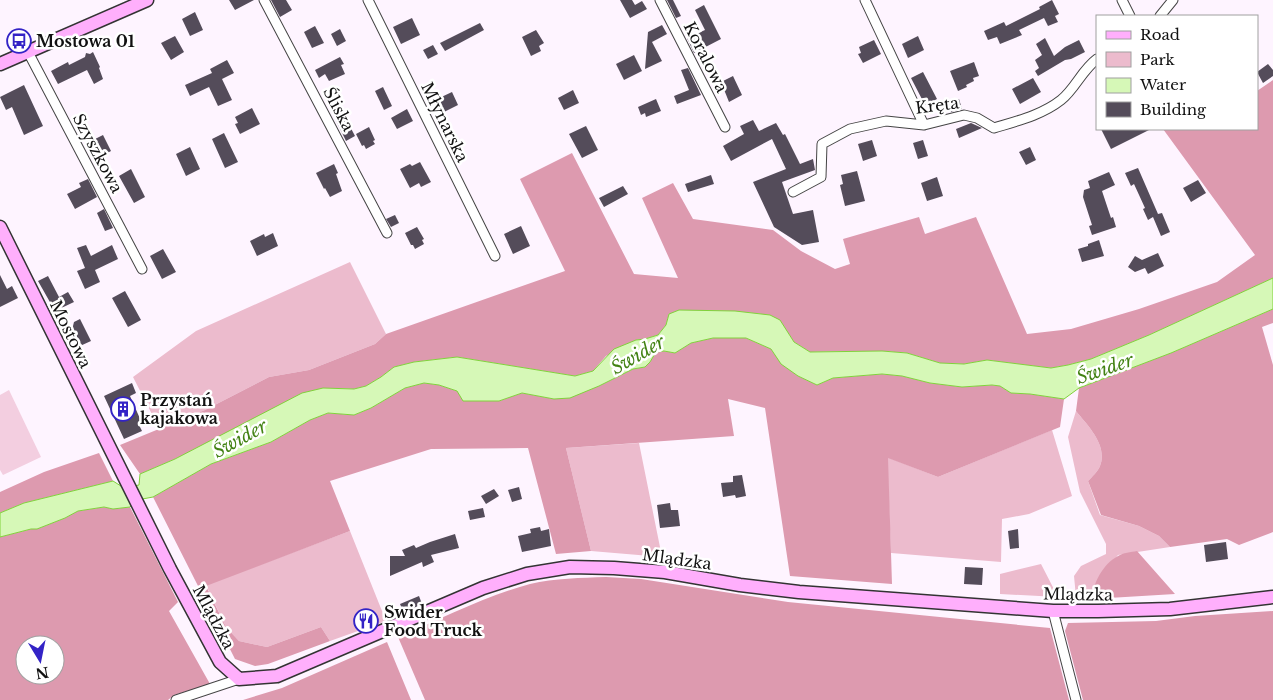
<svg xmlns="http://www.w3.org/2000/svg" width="1273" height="700" viewBox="0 0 1273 700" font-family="'Libre Baskerville',serif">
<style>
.green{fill:#ecbbcd}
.forest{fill:#dd9aaf;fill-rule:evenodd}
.pitch{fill:#f3cee0}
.water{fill:#d6f8b7;stroke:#80d23b}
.building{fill:#544c5a}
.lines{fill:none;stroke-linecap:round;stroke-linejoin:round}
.street-casing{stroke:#444;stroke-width:11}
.secondary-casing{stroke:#333;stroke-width:15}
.street{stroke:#fff;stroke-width:9}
.secondary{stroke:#ffaffc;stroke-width:12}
.labels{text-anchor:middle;stroke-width:5;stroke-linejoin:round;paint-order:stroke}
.poi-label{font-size:16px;font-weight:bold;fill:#111;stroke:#fff;text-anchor:start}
.street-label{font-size:16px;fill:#111;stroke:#fff}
.water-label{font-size:18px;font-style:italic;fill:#428213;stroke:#fff}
</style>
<rect width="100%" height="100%" fill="#fef4ff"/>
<path class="green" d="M350 262 386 334 375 344 309 370 269 377 205 410 160 430 133 377 196 331Z
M1076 411C1088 426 1108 445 1100 466 1098 471 1092 477 1088 481L1100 515 1139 526 1159 536 1170 547 1118 555 1093 588 1092 599 1076 597 1074 576 1081 566 1106 554V544L1080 492 1068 437Z
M1052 430 1072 496 1029 514 1002 519 1001 562 891 553 887 457 938 477Z
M639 443 662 557 591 551 566 448Z
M350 531 386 621 330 641 321 627 267 647 239 641 226 627 206 585Z
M1041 564 1058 597 1000 594V574Z"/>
<path class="forest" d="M1273 80V278L1149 335 1091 359 1068 365 1051 368 987 360 964 364 940 363 907 353 882 351 810 352 794 342 780 321 669 314 666 325 658 335 645 339 636 340 606 356 593 371 575 376 457 357 414 362 394 367 381 377 366 386 354 389 323 388 175 459 140 474 120 445 205 410 269 377 309 370 375 344 386 334 565 271 520 179 572 153 634 274 678 278 642 198 673 183 693 219 773 230 801 251 835 269 850 264 843 239 919 217 925 234 976 217 1027 334 1071 329 1139 309 1217 282 1255 255 1163 129H1257V91Z
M1273 309V323L1262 327 1273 365V532L1239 545 1227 539 1170 547 1159 536 1139 526 1101 515 1088 481C1092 477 1098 471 1100 466 1108 445 1088 426 1076 411L1079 388 1171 353Z
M713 338H746L771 349 782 364 798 376 817 385 833 378 882 374 902 376 930 383 962 387 992 385 1000 386 1011 393 1030 394 1064 399 1060 427 938 477 888 458 892 584 790 576 765 408 728 399 734 436 566 448 591 551 556 554 528 448 431 449 330 481 350 531 206 586 226 627 239 641 267 647 321 627 330 641 268 664 255 666 235 659 153 497 211 464 271 442 310 420 328 413 354 415 371 408 405 388 424 383 439 385 457 391 499 401 522 393 554 399 599 386 633 369 645 367 650 362 655 352 664 351 675 353 691 343Z
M99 453 113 481 24 503 0 513V492L44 472Z
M104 507 113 509 130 507 178 602 169 611 210 684 174 695 168 700H0V537L31 529H37L65 518 78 511ZM25 645H55V675H25Z
M1137 551 1175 594 1092 599C1093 583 1103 564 1118 556 1123 553 1131 552 1137 551Z
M606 577 641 579 788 602 1050 628 1069 700H425L398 637C441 619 485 596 530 584 555 578 581 578 606 577Z
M1273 611V700H1083L1065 631 1068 623 1156 621 1195 616Z
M387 642 411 700H243L282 688Z"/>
<path class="pitch" d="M9 390 41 457 3 475 0 470V395Z"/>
<path class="water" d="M1273 278V309L1171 353 1079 388 1064 399 1030 394 1011 393 1000 386 992 385 962 387 930 383 902 376 882 374 833 378 817 385 798 376 781 364 771 349 746 338H713L691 343 675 353 664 351 656 352 650 362 645 367 633 369 599 386 570 398 554 399 522 393 499 401H463L457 391 439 385 424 383 405 388 371 408 354 415 328 413 310 420 271 442 211 464 153 497 137 500 130 507 113 509 104 507 78 511 65 518 37 529H31L0 537V513L24 503 113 481 124 488 139 485 140 474 175 459 302 393 323 388 354 389 366 386 381 377 394 367 414 362 457 357 575 376 593 371 614 349 636 340 645 339 658 335 666 325 669 314 679 310 735 311 770 315 780 320 794 342 810 352 882 351 907 353 940 363 964 364 987 360 1051 368 1068 365 1091 359 1149 335Z"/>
<path class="building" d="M229 0H254L235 10Z
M271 0H286L292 10 280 17Z
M620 0H632L635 5 642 1 647 9 630 18Z
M667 0H673L681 16 676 18Z
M1052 0 1059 14 1055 16 1058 22 1048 26 1044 18 1019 30 1022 35 1000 44 997 37 988 40 984 31 1004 22 1006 26 1040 9 1039 7Z
M704 5 721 39 694 53 687 38 705 30 695 10Z
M195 12 203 30 190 36 182 19Z
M412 18 420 35 401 44 393 27Z
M480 23 484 30 445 51 440 43Z
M662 25 667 34 652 42 662 61 645 69 648 32Z
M315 26 324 43 312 48 304 32Z
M340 29 346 41 337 46 331 34Z
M536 30 544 43 539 46 541 51 531 56 522 37Z
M175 36 184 52 171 60 161 43Z
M918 36 924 50 908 58 902 44Z
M1045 38 1054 56 1065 47 1079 40 1085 52 1071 59 1065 60 1038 76 1035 71 1039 68 1035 60 1042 55 1036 44Z
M874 40 881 54 863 63 858 54 861 53 859 47Z
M433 45 438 54 428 59 423 50Z
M93 52 100 67 99 68 103 79 94 84 87 70 58 84 51 71 68 62 69 65 85 57 86 53 90 54Z
M634 55 642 71 624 80 616 64Z
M340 57 344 64 341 65 345 74 329 81 325 74 319 78 315 70Z
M227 60 234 73 222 79 232 100 218 106 209 87 190 96 185 85 212 73 210 69Z
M974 62 979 76 973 78 974 81 966 85 967 87 958 91 950 71Z
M1268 64 1273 70V76L1263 83 1257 72Z
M688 68 701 95 677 104 674 96 689 90 681 70Z
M923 72 937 99 925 105 911 78Z
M733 76 742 95 729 102 721 82Z
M1033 78 1041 92 1020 104 1012 89Z
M24 85 43 126 24 135 12 107 6 110 0 97Z
M383 87 392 106 384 110 375 91Z
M573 90 579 103 564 110 558 98Z
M452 92 458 105 442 113 435 100Z
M333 94 355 136 346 141 325 98Z
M656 99 661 111 646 117 645 113 641 115 638 107Z
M959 99 962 109 951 112 948 103Z
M252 108 260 124 240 134 235 124 238 123 235 117Z
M407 109 413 121 397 129 391 118Z
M753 120 759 131 776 123 783 135 785 134 800 164 813 159 815 170 782 182 793 214 813 210 819 242 802 245 774 227 753 182 786 169 772 139 731 161 723 146 744 134 740 126Z
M971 123 982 128 959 138 956 129Z
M586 126 598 150 582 158 569 134Z
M369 127 375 140 373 141 375 144 366 149 364 145 362 146 356 134Z
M1101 129H1151L1111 149Z
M224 133 238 162 225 168 212 139Z
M103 135 111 151 100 157 91 141Z
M872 140 877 156 863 161 858 144Z
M923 140 928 156 918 159 913 143Z
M190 147 200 169 186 176 176 154Z
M1030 147 1036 160 1026 165 1019 152Z
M420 162 431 182 421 187 419 183 410 188 400 169 410 164 412 166Z
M334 164 338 173 336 174 342 191 330 197 325 188 324 189 316 173Z
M1138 168 1158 214 1162 213 1170 232 1161 236 1153 217 1148 220 1143 209 1145 208 1134 184 1131 186 1125 173Z
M131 169 145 197 134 203 119 176Z
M857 171 865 201 845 206 840 185 843 184 841 175Z
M1109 172 1115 185 1102 191 1111 218 1113 217 1116 227 1092 235 1089 226 1092 225 1083 197 1084 190 1090 188 1088 181Z
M711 175 714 184 688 192 685 184Z
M937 177 943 196 927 201 921 183Z
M88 179 97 197 75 209 67 194 81 187 79 183Z
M1198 180 1206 193 1191 202 1183 188Z
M623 186 628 194 604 207 599 198Z
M104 209 113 228 105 231 97 213Z
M395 215 399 223 391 227 386 219Z
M521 226 530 246 513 254 504 234Z
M417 227 424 239 422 240 424 244 415 249 413 245H411L405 233Z
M273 233 278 246 257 256 250 241 264 234 265 237Z
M1099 240 1104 256 1082 262 1078 249 1088 246V244Z
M86 245 91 256 112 245 118 259 95 270 100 282 85 289 77 271 85 268 77 248Z
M163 249 176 272 162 279 150 256Z
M1158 253 1164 266 1148 274 1145 268 1135 272 1128 267 1135 256 1142 260Z
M0 275 7 289 12 286 18 298 0 307Z
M48 276 59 297 68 292 74 302 55 311 38 281Z
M125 291 141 320 128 327 112 298Z
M80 319 91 341 80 346 72 330 74 322Z
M132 383 136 393 130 396 141 421 138 423 142 431 124 439 104 396Z
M742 475 746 496 736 498 735 495 723 497 721 483 733 482V476Z
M519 487 522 499 512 502 508 490Z
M494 489 499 496 486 504 481 496Z
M670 503 671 510H678L680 526 660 528 657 505Z
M483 508 485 517 470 520 468 511Z
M540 527 541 531 549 529 551 546 522 552 518 536 531 533 530 529Z
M1018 529 1019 548 1010 549 1008 531Z
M455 534 459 548 431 555 434 562 423 567 422 562 390 576V556H405L402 550 414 545 416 548 430 542Z
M1226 542 1228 559 1206 562 1204 545Z
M965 567 983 568 982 585 964 584Z
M419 596 422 604 404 613 400 604Z"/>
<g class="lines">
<g class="street-casing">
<path id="street" d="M264 0 387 233
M368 0 495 256
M660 0 725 127
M865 0 924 125
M1122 0 1130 16
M1160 16 1173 0
M28 52 142 269
M793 192 821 177 822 144 850 129 886 121 924 125 964 115 977 118 994 128C1017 121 1042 115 1061 100 1075 89 1082 70 1097 59
M1053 611 1076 700
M176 700 239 679"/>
</g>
<g class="secondary-casing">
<path id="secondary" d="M0 64 147 0
M0 227 170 569 220 662 239 679 277 676 483 588 527 574 570 567 614 568 665 572 740 585 799 592 1053 611H1098L1170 609 1273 597"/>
</g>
<use href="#street" class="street"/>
<use href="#secondary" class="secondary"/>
</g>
<defs>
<g id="bus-ring" transform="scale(1.25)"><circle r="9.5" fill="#fff" stroke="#3323c6" stroke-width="1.5"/><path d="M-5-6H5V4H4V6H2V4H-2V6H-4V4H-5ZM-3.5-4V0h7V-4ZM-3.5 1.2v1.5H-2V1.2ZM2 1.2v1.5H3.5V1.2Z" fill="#3323c6"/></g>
<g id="building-ring" transform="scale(1.25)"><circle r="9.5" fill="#fff" stroke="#3323c6" stroke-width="1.5"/><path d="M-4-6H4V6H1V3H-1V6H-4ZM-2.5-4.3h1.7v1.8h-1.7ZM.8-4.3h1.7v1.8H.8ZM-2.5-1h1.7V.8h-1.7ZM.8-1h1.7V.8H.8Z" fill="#3323c6"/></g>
<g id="restaurant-ring" transform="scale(1.25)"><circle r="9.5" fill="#fff" stroke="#3323c6" stroke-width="1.5"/><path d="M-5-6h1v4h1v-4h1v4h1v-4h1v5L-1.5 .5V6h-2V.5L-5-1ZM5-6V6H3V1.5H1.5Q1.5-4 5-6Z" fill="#3323c6"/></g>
</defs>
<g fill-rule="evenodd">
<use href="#bus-ring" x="19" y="41"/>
<use href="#building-ring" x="123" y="409"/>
<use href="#restaurant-ring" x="366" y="621"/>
</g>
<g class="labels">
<g class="poi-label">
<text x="36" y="47">Mostowa 01</text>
<text x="140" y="406">Przystań<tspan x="140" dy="18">kajakowa</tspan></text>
<text x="384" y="618">Swider<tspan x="384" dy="18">Food Truck</tspan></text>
</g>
<g class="street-label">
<text transform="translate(706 57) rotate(63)" y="6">Koralowa</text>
<text transform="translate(937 105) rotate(-7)" y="6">Kręta</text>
<text transform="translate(339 109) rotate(62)" y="6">Śliska</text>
<text transform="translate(445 122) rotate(64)" y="6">Młynarska</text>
<text transform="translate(98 153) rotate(62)" y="6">Szyszkowa</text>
<text transform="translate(71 334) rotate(64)" y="6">Mostowa</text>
<text transform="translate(677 559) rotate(8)" y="6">Mlądzka</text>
<text transform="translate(1078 594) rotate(1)" y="6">Mlądzka</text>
<text transform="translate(214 617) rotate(62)" y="6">Mlądzka</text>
</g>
<g class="water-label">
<text transform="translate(638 355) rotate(-30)" y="6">Świder</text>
<text transform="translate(1105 369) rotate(-19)" y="6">Świder</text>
<text transform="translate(240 439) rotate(-29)" y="6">Świder</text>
</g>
</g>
<rect x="1096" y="15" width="162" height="115" fill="#ffffff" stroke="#a0a0a0"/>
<rect x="1106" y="31" width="25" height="8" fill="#ffaffc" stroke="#a0a0a0"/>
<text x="1140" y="40" font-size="15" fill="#111111">Road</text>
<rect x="1106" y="52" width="25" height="15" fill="#ecbbcd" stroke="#a0a0a0"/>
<text x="1140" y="65" font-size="15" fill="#111111">Park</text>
<rect x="1106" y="78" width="25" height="15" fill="#d6f8b7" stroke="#a0a0a0"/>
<text x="1140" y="90" font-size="15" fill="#111111">Water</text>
<rect x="1106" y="102" width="25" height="15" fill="#544c5a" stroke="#a0a0a0"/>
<text x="1140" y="115" font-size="15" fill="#111111">Building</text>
<g transform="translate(40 660) rotate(170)"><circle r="24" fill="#ffffff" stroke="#a0a0a0"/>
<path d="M0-4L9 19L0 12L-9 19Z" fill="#3323c6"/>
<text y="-8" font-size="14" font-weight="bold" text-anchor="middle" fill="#111111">N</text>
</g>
</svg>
